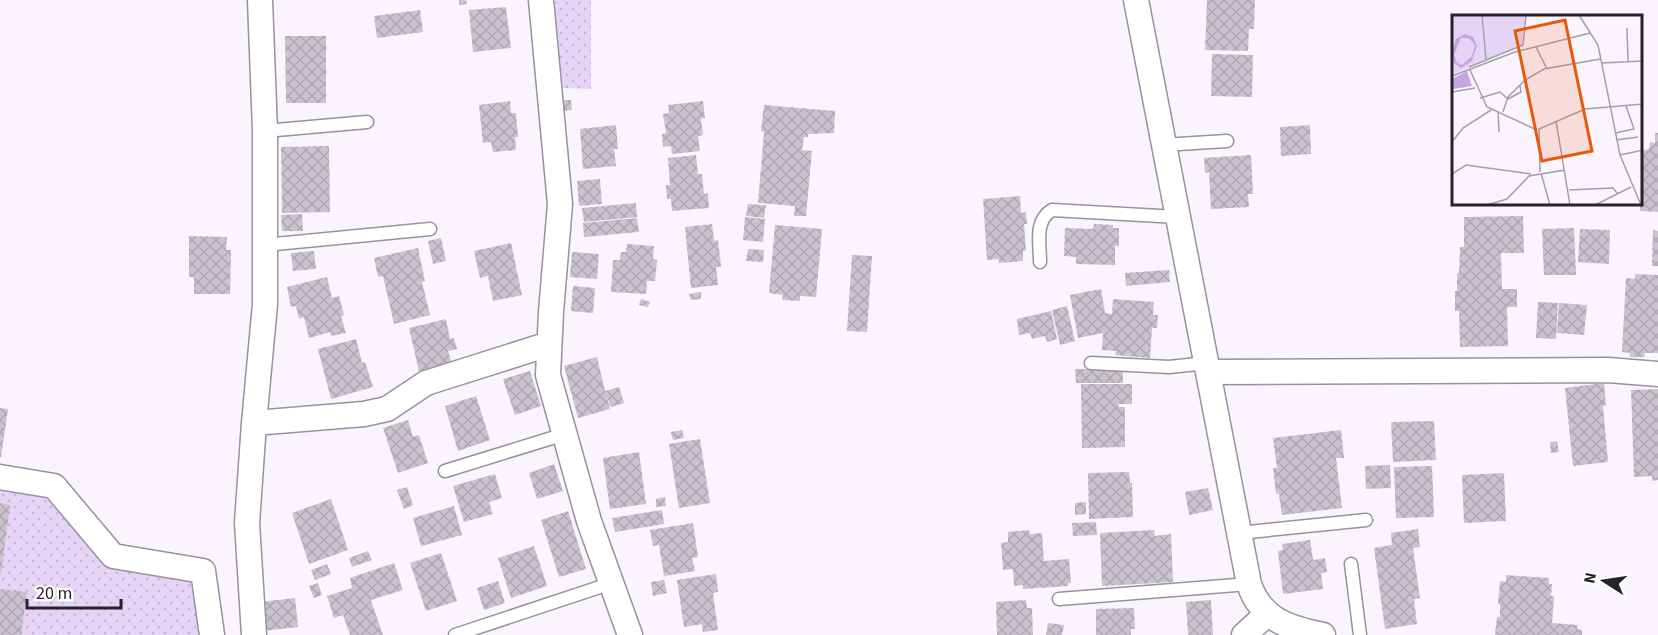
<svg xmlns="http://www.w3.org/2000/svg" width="1658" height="635" viewBox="0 0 1658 635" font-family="'Source Sans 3',sans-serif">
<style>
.grass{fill:url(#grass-dots)}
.building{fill:url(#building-cross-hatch)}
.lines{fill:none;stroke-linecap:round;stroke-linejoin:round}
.service-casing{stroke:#97929c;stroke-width:15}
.minor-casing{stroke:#97929c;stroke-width:27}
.service{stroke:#fff;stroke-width:12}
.minor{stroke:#fff;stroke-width:24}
.inset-road{fill:none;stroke:#a4a0a8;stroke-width:1.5}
.view{fill:#e8590c;fill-opacity:0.15;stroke:#e8590c;stroke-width:3}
.inset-edge{fill:none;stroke:#252327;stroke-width:3}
</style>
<defs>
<pattern id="grass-dots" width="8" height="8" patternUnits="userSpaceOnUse" patternTransform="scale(1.5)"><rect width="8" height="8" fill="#e6d4f7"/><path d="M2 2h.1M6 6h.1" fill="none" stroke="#c5b6d4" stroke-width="1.8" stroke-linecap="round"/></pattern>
<pattern id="building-cross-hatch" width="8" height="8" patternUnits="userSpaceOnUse" patternTransform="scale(1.5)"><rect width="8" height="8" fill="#c8c3cd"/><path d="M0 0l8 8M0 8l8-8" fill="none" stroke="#aca7b0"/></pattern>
</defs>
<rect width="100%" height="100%" fill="#f9f4fe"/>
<path class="grass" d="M555 0H591V89L563 88 557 38Z
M0 484 49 492 108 563 198 577 206 635H0Z"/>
<path class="building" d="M459 0H466L467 4 459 5Z
M1207 0H1255L1254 29H1249L1248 51 1205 50Z
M506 7 511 48 473 52 469 10Z
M420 10 423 32 377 38 374 16Z
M285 36H326V103H286Z
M1212 54 1253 55 1252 97 1211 96Z
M563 100H571L572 110 564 111Z
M510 101 511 113H516L518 137H515L516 150 493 152 491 142 483 143 479 105Z
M703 101 705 118 701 119 703 135 698 136 700 151 672 154 671 146 663 147 662 134 666 133 663 114 669 113 668 105Z
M764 105 835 111 834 133 808 134V137H804L802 150 812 151 806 216H794L795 206 758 203 764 132 761 131Z
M616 125 618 149H614L616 166 583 169 580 129Z
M1310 125 1311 154 1281 156 1280 127Z
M1655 133H1658V212L1640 211 1642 151 1649 149 1650 142 1655 143Z
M329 146 330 212 282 213 281 147Z
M696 155 698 174H702L704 194 708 193 709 208 672 211 671 199H667L666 185H670L668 158Z
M1251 155 1253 194H1248L1249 207 1211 209 1209 172 1205 173 1204 158Z
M600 179 602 204 579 206 577 181Z
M1020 196 1021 213 1026 212 1027 224H1024L1026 250 1023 251V261L999 263V259L987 260 983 199Z
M636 203 637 217 584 222 582 208Z
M748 204 766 205 764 218 746 216Z
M302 214 303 231H282L281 215Z
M1523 216 1524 253H1501L1502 289H1517V307H1507L1508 346 1460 347 1459 311H1455V291H1457V273H1459L1460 247H1464V217Z
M745 217 765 219 763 242 743 240Z
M637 218 639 232 584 237 583 223Z
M712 224 714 241 718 240 721 267H716L718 285 691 288 685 227Z
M1094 224 1113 225V228H1119V246H1115V265L1076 264V257L1064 256 1065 228 1093 229Z
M775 225 822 229 816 297 800 296V301L782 300 783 295 769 293Z
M1574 228 1576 275H1544L1542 229Z
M1580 229 1610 230 1609 264 1578 262Z
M1653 230 1658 231V266H1652Z
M189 236 227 237 226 250H231L230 294H194V277H189Z
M441 238 446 261 433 264 428 241Z
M511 243 522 295 493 301 488 276 480 278 474 251Z
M627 244 654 246 653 259 657 260 655 281H647L646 294 611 292 613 260H620L621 252H626Z
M418 248 425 281 422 282 430 315 394 324 383 276 378 277 374 258Z
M748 249 764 250 763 262 746 261Z
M314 251 316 269 293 271 291 253Z
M572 252 599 254 597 279 570 277Z
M852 255 872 256 867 332 847 331Z
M1169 270 1170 282 1126 286 1125 273Z
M1635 274 1658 275V353H1645L1644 357H1630V353L1622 352 1626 278 1635 279Z
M327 277 332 298 339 296 344 315 341 316 346 333 331 336 330 332 309 338 304 317 299 319 296 306 291 307 287 287Z
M573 286 595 288 593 313 571 311Z
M1101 289 1105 313 1112 314 1113 299 1154 302 1153 315H1158L1157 328H1152L1150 358 1115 355 1116 351 1102 350 1103 333 1078 338 1070 295Z
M701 292V299L691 300 689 294Z
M641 299 650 302 648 307 639 305Z
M1538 302 1558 303 1556 339 1536 338Z
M1559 303 1587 305 1584 335 1557 333Z
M1067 306 1075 341 1060 345 1052 310Z
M1051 311 1057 339 1047 342 1045 336 1032 339 1030 333 1019 335 1017 319Z
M446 319 450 339 454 338 457 349 448 351 453 368 420 376 409 328Z
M356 339 362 363 365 362 373 387 331 399 318 349Z
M597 357 605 391 619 387 624 403 611 407 607 397 610 409 578 418 564 366Z
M1075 369H1123V383H1076Z
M530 371 541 406 515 415 503 379Z
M1604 383 1606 405 1603 406 1608 462 1573 466 1565 388Z
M1081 384H1132V404H1118L1119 407H1125V447L1082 448Z
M1658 389V480L1652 481V476L1634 477 1631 390Z
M476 396 490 440 458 451 445 406Z
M0 408 8 409 1 457H0Z
M408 420 413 437 419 435 428 463 398 473 383 428Z
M1434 421 1436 460 1393 462 1391 422Z
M682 430 684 438 673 440 671 432Z
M1341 430 1344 458H1336L1342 508 1282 515 1279 494H1276L1273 468H1277L1273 438Z
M700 439 710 503 679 508 669 444Z
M1557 441 1559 452 1551 453 1550 442Z
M639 452 646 504 610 509 603 458Z
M554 464 563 491 537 499 529 473Z
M1390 465 1391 488 1366 489 1365 466Z
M1432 466 1434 517 1396 518 1394 467Z
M1129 472 1130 483H1132L1133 517 1089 519 1088 473Z
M1504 473 1506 521 1464 523 1462 475Z
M495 474 502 498 489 502 493 514 464 522 453 486Z
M407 487 413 505 404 509 397 490Z
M1208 488 1213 510 1189 515 1185 492Z
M665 497 666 506 656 507V499Z
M331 499 348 550 309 564 292 513Z
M1086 502V514L1075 515V503Z
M0 503 10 505 1 574 0 573Z
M454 506 462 535 421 546 413 518Z
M662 510 664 524 615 532 612 518Z
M568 511 586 569 559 577 541 520Z
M1096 522 1097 535 1073 536 1072 523Z
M693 523 698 557 692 558 695 571 664 576 659 545 653 546 650 530Z
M1418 529 1420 547 1413 548 1420 598 1414 599 1417 624 1385 629 1374 548 1392 545 1391 533Z
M1029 530 1030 534 1042 533 1044 561 1069 559 1071 583H1068V586L1023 589V585L1014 586 1013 569 1003 570 1001 543 1008 542V532Z
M1154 530 1155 536 1171 534 1173 582 1102 586 1100 533Z
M1310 540 1313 560 1325 558 1327 572 1321 573 1323 589 1283 594 1278 551 1283 550 1282 544Z
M534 546 547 586 511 598 498 558Z
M368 551 372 560 352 567 349 558Z
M441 553 457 601 426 611 410 563Z
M394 563 403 590 371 600 383 635H350L343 615 334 618 327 596 352 588 350 578Z
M327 564 331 574 315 580 311 570Z
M716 574 718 592 713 593 718 630 703 632 702 624 684 627 677 580Z
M1506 575 1549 578V584H1552L1551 596H1554L1552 623 1578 625 1577 629 1582 630V635H1495L1497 617H1500V604H1498L1500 581 1506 582Z
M664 580 667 593 653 596 651 582Z
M498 581 505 603 484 610 477 588Z
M318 583 322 595 314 598 309 586Z
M0 589 27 592 21 635H0Z
M295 598 298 627 262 631 259 602Z
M1026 600 1027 608H1032L1033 635H997L996 602Z
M1211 600 1213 635H1188L1186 602Z
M1134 608 1135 629H1131V635H1096V609Z
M1048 623 1064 625 1062 635H1046Z"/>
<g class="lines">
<g class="service-casing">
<path id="service" d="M265 131 367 122
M1163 145 1227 141
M265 245 430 229
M1040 262C1040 243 1034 221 1052 210L1178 217
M1091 363 1169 367 1207 363
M445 471 565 434
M1239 533 1366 520
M1351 564 1360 635
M1059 599 1249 584
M455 635 612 583"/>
</g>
<g class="minor-casing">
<path id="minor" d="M541 0 560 204 551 312 548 375 589 521 630 635
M1136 0 1249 584C1261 620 1289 628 1323 635
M1209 372 1608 370 1658 374
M254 423 364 414 387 409 426 383 549 344
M0 477 54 486 113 556 203 571 212 635
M254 635 247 523 254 423 265 304V131L260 0
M1244 635 1267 614"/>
</g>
<use href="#service" class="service"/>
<use href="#minor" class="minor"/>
</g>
<g transform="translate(1452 15)">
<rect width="190" height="190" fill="#f9f4fe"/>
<path d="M0 0H104L74 1 70 30 2 59Z" fill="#e6d4f7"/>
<path d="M13 19 21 22 25 31 20 46 9 53 2 48 0 35 4 24ZM9 23H17L23 30 20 41 10 50 5 48 2 40ZM15 56 20 71 1 74 0 64Z" fill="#c6a5e1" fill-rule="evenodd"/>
<path class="inset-road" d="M30 0 34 44M127 0 146 30 168 140 189 190M175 13 176 47M84 32 95 54M150 48 191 46M17 52 71 30 74 0M18 55 35 92 85 115M0 61 63 37 138 18M0 77 23 73M28 83 48 77 56 84 69 77 68 70 73 65 92 54 148 44M157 92 191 89M46 96 47 117M51 97 56 82 68 70M104 106 118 190M163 118 182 114 174 91M164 125 186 122M0 127 11 113 39 95M168 140 191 135M88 157 87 114 133 94 157 92M89 158 98 190M0 159 14 150 79 159M117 175 161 173 165 178M35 190 55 184 77 161 113 155M143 190 179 172"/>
<path class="view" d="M113 5 140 136 90 146 63 16Z"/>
<rect width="190" height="190" class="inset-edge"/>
</g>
<g transform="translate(1604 581) rotate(282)" stroke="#ffffff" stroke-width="4.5" paint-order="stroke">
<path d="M0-4.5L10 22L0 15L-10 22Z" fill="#252327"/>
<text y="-9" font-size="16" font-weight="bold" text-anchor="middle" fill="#252327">N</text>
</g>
<path d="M27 599v9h94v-9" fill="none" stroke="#252327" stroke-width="3"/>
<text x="36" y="599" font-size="18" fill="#252327" stroke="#ffffff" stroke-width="4.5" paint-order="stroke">20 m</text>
</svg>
